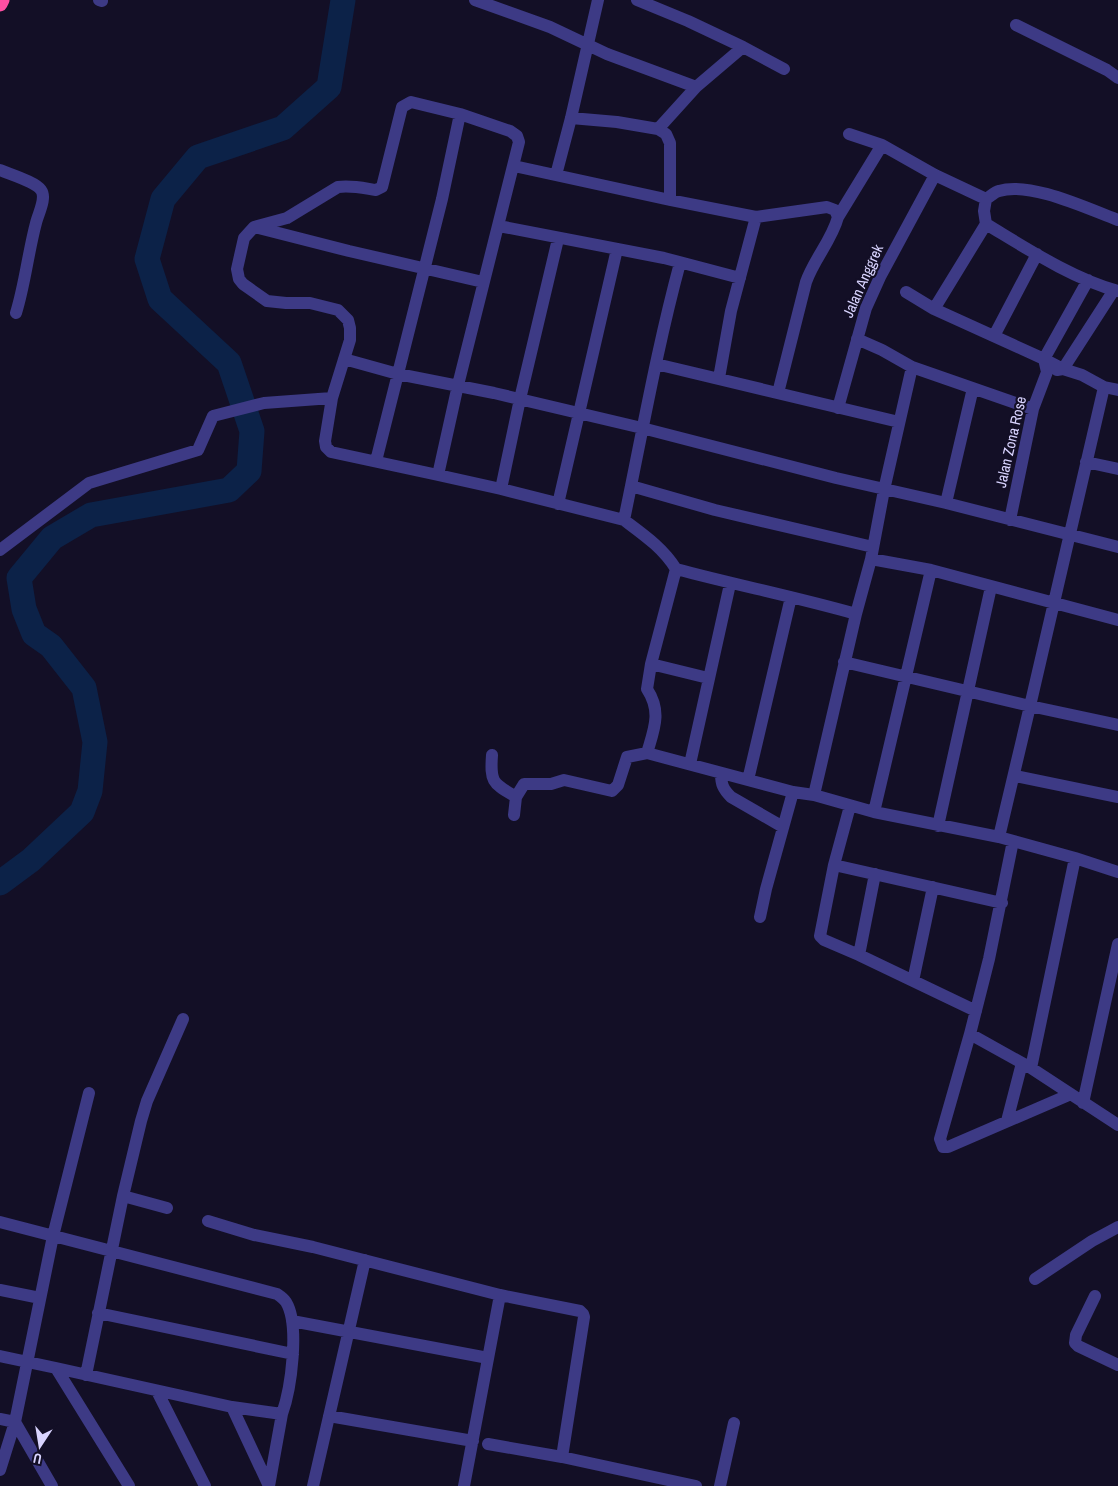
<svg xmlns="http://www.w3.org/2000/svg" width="1118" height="1486" viewBox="0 0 1118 1486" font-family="'Archivo Narrow',sans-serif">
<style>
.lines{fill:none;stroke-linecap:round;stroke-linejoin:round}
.river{stroke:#0c2248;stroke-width:25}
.minor{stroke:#3d3a85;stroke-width:12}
.highway{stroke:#ff4fa3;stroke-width:15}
.labels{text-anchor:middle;stroke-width:4.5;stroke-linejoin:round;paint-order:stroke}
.street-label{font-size:15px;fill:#d9d4ff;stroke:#130f26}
</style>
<rect width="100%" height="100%" fill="#130f26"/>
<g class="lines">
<path class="river" d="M0 883 31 860 82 812 90 791 95 742 84 688 51 646 34 634 24 609 19 578 52 538 91 515 229 490 249 471 252 431 229 363 160 299 147 259 163 199 198 157 283 128 329 87 343 0"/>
<path class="minor" d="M99 0 102 1
M475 0 550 27 607 54 696 87
M637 0 688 21 743 47
M1016 25 1107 70 1118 78
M571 118 617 122 658 129 666 134 670 143V200
M658 129 696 87 743 47 784 69
M849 134 882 145 935 175 986 199 984 211 986 224C1026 248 1073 279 1118 291
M514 166 670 200 756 217
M0 170C9 174 36 182 41 190 47 198 38 214 36 223 28 253 25 284 16 313
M556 175 571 118 598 0
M986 199C990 197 994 192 999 191 1030 181 1088 209 1118 220
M499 226 664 258 740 278
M255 227 349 251 483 282
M934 309 986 224
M994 336 1037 254
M857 339 882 350 912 367 1033 409
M344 359 398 374 494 393 642 428 836 478 946 503 1118 547
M1044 359 1088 280
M656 364 899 422
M1057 370 1063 369 1114 290
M719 378 731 311 756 217 827 207 835 210 838 217
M1104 387 1118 390
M778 393 806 282C814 259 832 240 838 217L882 145
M838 408 866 308 880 277 935 175
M376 461 442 199 460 114
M1086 462 1118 469
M438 475 331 452 326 447 325 441 332 398 350 340V328L348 320 338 310 310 303H286L267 301 243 284 239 279 237 269 244 238 254 227 287 218 338 187C351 185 363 188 376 190L382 187 402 107 411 102 460 114 510 131 517 136 519 142 458 385 438 475 501 489 624 520
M631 486 715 510 873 547
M501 489 520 399 558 239
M946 503 973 388
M558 504 617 249
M1010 520 1033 409 1047 372 1044 359
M0 550 89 483 198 450 213 416 264 403 332 398
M871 559 931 570 1118 620
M676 569C663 548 644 535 624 520 642 434 657 348 680 263
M856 614 871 559 884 490 912 367
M844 662 1030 706 1104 387 1082 375 1063 369 1044 359 934 309 906 292
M651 664 708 678
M647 753C654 729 662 712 647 689L651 664 676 569C736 585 796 597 856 614L814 795
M492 755C490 783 493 783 516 797
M690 764 730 584
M721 774C721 784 723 789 731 797L783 827
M1015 776 1118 797
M748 780 791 597
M850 806 834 865 820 936 824 940 859 955 976 1011
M874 812 931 570
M514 815 516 797 524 784H551L564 780 612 791 618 785 627 757 647 753 793 792 814 795 874 812 999 837 1075 858 1118 872
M938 826 991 587
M999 837 1030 706 1118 725
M1013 841 989 959 970 1034 1031 1068 1118 1125
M834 865 1002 903
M760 917 766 889 793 792
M859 955 875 874
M913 981 933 887
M970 1034 940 1139 943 1147H948L1071 1094
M1031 1068 1075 858
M1083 1103 1118 944
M1007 1121 1022 1063
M123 1196 167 1208
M208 1221 254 1235 313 1247 500 1295 464 1486
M0 1222 277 1294C280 1296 284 1299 286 1302 300 1325 291 1389 282 1414
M1035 1279 1092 1241 1118 1227
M0 1290 40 1298
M500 1295 580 1311 583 1314 584 1317 562 1457
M1095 1296 1076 1335 1075 1343 1078 1346 1118 1365
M98 1313 293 1354
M292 1321 488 1358
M0 1356 56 1368 129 1486
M56 1368 232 1407 282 1414 269 1486
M86 1375 123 1196 141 1121 147 1101 183 1019
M157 1391 205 1486
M232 1407 269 1486
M329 1416 473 1441
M0 1419 15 1422 52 1486
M488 1444 562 1457 696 1486
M0 1470 15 1422 53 1236 89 1093
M313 1486 365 1260
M720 1486 734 1423"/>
<path class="highway" d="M0 4 2 0"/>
</g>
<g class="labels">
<g class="street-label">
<text transform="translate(863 281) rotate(-66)" y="5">Jalan Anggrek</text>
<text transform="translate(1011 442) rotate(-77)" y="5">Jalan Zona Rose</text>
</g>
</g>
<g transform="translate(40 1446) rotate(192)" stroke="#130f26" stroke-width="4" paint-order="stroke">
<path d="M0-4L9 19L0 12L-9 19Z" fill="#d9d4ff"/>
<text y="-8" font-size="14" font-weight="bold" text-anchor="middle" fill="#d9d4ff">U</text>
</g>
</svg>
